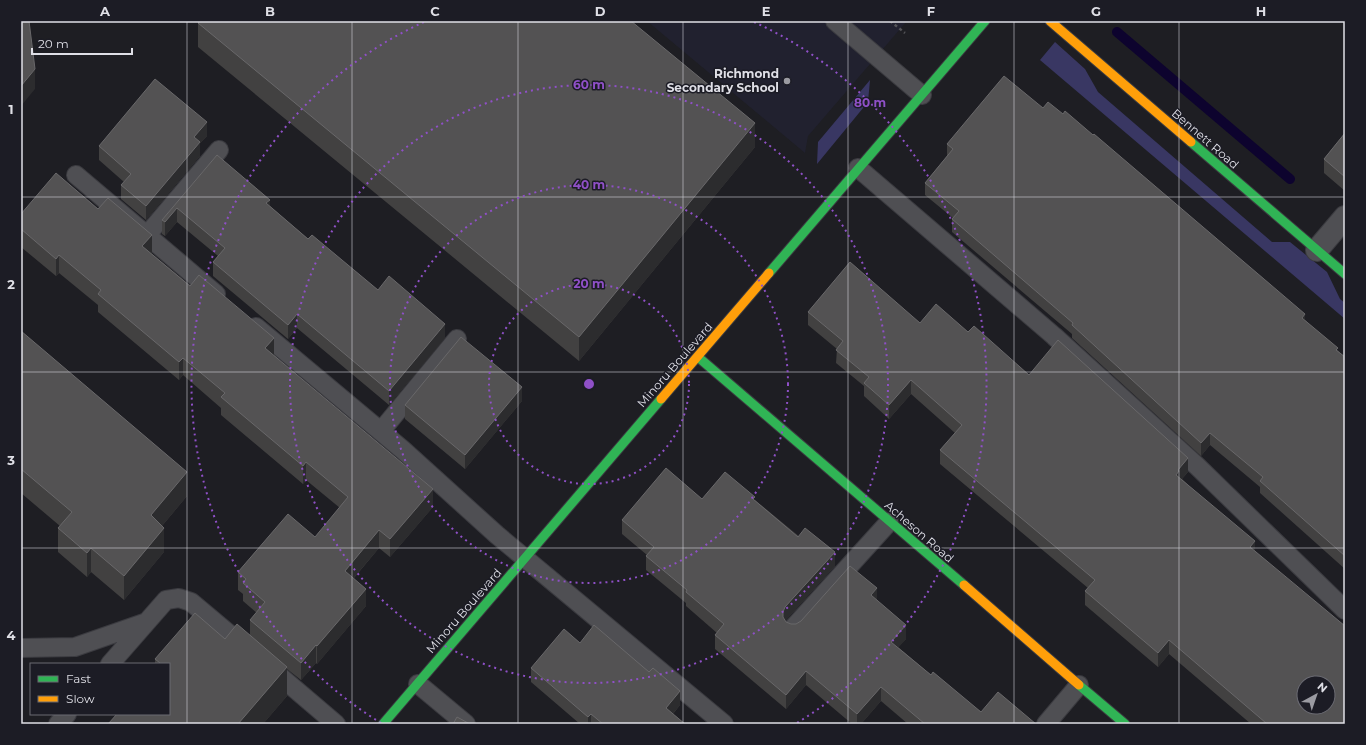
<svg xmlns="http://www.w3.org/2000/svg" width="1366" height="745" viewBox="0 0 1366 745" font-family="Montserrat,sans-serif">
<style>
.built{fill:#21212f}
.green{fill:#393763}
.lines{fill:none;stroke-linecap:round;stroke-linejoin:round}
.stream{stroke:#0d032e;stroke-width:10}
.lane-casing{stroke:#3b3b40;stroke-width:20}
.street-casing{stroke:#3b3b40;stroke-width:24}
.fast-casing{stroke:#3b3b40;stroke-width:11}
.slow-casing{stroke:#3b3b40;stroke-width:11}
.path{stroke:#545458;stroke-width:2.5;stroke-dasharray:3 3;stroke-linecap:butt}
.lane{stroke:#4f4f53;stroke-width:18}
.street{stroke:#4f4f53;stroke-width:22}
.fast{stroke:#30b455;stroke-width:9}
.slow{stroke:#ff9f0a;stroke-width:9}
.wall{fill:#424141}
.shaded-wall{fill:#2c2c2e}
.building{fill:#535253;stroke:#69686a;fill-rule:evenodd}
.grid{fill:none;stroke:#dfdfe6;stroke-width:1;stroke-opacity:0.55}
.ring{fill:none;stroke:#8f50c7;stroke-width:2;stroke-dasharray:2 4}
.poi-dot{fill:#9b9ba2;stroke:#1c1c25;stroke-width:1.5}
.labels{text-anchor:middle;stroke-width:3;stroke-linejoin:round;paint-order:stroke}
.poi-label{font-size:12px;font-weight:bold;fill:#dfdfe6;stroke:#1c1c25;text-anchor:end}
.street-label{font-size:12px;fill:#dfdfe6;stroke:#1c1c25}
.centre{fill:#8f50c7;stroke:#1c1c25;stroke-width:2}
.ring-label{font-size:12px;text-anchor:middle;font-weight:bold;fill:#8f50c7;stroke:#1c1c25;stroke-width:3;stroke-linejoin:round;paint-order:stroke}
.neatline{fill:none;stroke:#dfdfe6;stroke-width:1.5}
.grid-label{font-size:13px;text-anchor:middle;font-weight:bold;fill:#dfdfe6}
</style>
<rect width="100%" height="100%" fill="#1e1e23"/>
<path class="built" d="M647 21H907L808 136 805 153Z"/>
<path class="green" d="M1055 42 1085 69 1098 92 1272 242H1290L1327 272 1340 299 1345 303V319L1040 60Z
M870 80 868 102 817 164 818 142Z"/>
<g class="lines">
<path class="stream" d="M1117 32 1290 179"/>
<g class="lane-casing">
<path id="lane" d="M835 21 922 95
M858 168 1054 336 1197 466 1345 610
M76 175 216 294
M147 235 219 150
M256 327 403 450 497 535 724 724
M381 431 457 339
M793 628 889 522
M21 648 75 647 144 623
M110 664 166 600 179 598 191 602 247 649
M268 666 336 724
M418 684 466 724
M58 724 67 714
M1046 724 1079 685"/>
</g>
<g class="street-casing">
<path id="street" d="M1317 250 1345 217"/>
</g>
<g class="fast-casing">
<path id="fast" d="M1191 142 1345 274
M769 273 985 21
M698 357 964 585
M1079 685 1125 724
M383 724 661 399"/>
</g>
<g class="slow-casing">
<path id="slow" d="M1050 21 1191 142
M661 399 769 273
M964 585 1079 685"/>
</g>
<path class="path" d="M890 21 905 33"/>
<use href="#lane" class="lane"/>
<use href="#street" class="street"/>
<use href="#fast" class="fast"/>
<use href="#slow" class="slow"/>
</g>
<path class="wall" d="M198 23 755 147 579 361 198 47Z
M1043 108 1305 320 1345 357V569L1260 493V487L1210 445 1201 456 1072 338V334L952 232V219L953 218 925 195V183L947 156V144Z
M1345 133V191L1324 173V159Z
M207 136 200 143V156L146 220 121 199V185L124 182 99 160V146Z
M217 155 270 206 308 239 378 290 445 338 389 405 297 328 288 339 213 276V262L218 256 177 222 165 236 162 234V220Z
M98 209 152 252 151 253 274 355 433 507 390 557 379 548 354 578 366 606 317 664 316 663 301 680 287 669V696L263 724H108L169 664H155V659L225 639 250 636V620L257 613 243 601V594L238 590V572L315 537 340 508 306 480 303 484 221 415V408L183 375 179 380 98 312V305L59 273 56 276 21 247V214Z
M808 312 920 323 968 332 1029 375 1188 472 1182 479 1255 551 1345 724H1251L1169 654 1158 667 1085 605V591L1088 588 940 464V450L955 433 911 394 889 419 864 396V386L836 363 837 349 808 325Z
M21 331 187 496 162 526 164 552 124 600 91 572 87 577 58 552V528L60 526 21 493Z
M522 401 465 469 405 419V405Z
M702 499 755 500 835 566 785 621 786 622 791 624H796L877 600 906 639 898 647 931 675 981 712 1036 724H908L881 701 861 724H852L806 685 786 709 715 649V635L717 633 686 606V603L646 570V556L647 555 622 534V520Z
M580 643 680 705 673 714 685 724H580L531 682V668Z"/>
<path class="shaded-wall" d="M35 69V89L21 106V86Z
M207 122V136L200 143V156L146 220V206L194 137Z
M755 123V147L579 361V337Z
M270 200V214L266 203Z
M177 208V222L165 236V222Z
M152 235V252L142 264V246Z
M59 255V273L56 276V259Z
M297 314V328L288 339V325Z
M1305 314V327L1302 318Z
M445 324V338L389 405V391Z
M274 338V355L265 366V348Z
M183 358V375L179 380V362Z
M911 380V394L889 419V405Z
M522 387V401L465 469V455Z
M1210 433V445L1201 456V443Z
M1188 458V472L1179 482 1176 475 1178 470Z
M306 462V480L303 484V466Z
M187 472V496L151 539V515Z
M433 489V507L390 557V539Z
M164 528V552L124 600V576Z
M379 530V548L345 588V571Z
M1255 541V555L1250 547Z
M91 548V572L87 577V553Z
M835 552V566L785 621 783 626V612L785 607Z
M877 588V602L871 595Z
M366 589V606L317 664V646Z
M906 625V639L891 656V642Z
M1169 640V654L1158 667V653Z
M316 645V663L301 680V663Z
M287 667V696L263 724H238Z
M806 671V685L786 709V695Z
M881 687V701L861 724H857V714Z
M680 691V705L666 722V708Z
M591 714V724H588V717Z"/>
<path class="building" d="M21 21H29L35 69 21 86Z
M200 21H631L755 123 579 337 198 23Z
M1004 76 1043 108 1048 102 1063 114 1065 111 1093 135 1094 134 1305 314 1302 318 1338 348 1336 350 1345 357V556L1260 481 1263 477 1210 433 1201 443 1072 325 1073 323 952 219 959 211 925 183 953 149 947 144Z
M155 79 207 122 194 137 200 142 146 206 121 185 131 174 99 146Z
M1345 133V177L1324 159Z
M217 155 270 200 266 203 308 239 312 235 378 290 389 276 445 324 389 391 297 314 288 325 213 262 225 248 177 208 165 222 162 220Z
M56 173 98 209 108 198 152 235 142 246 190 286 199 275 274 338 265 348 433 489 390 539 379 530 345 571 366 589 317 646 316 645 301 663 250 620 265 602 243 583 246 579 238 572 288 514 315 537 348 497 306 462 303 466 221 397 225 393 183 358 179 362 98 294 101 290 59 255 56 259 21 229V214Z
M850 262 920 323 936 304 968 332 974 326 1029 375 1058 340 1188 458 1178 470 1179 471 1176 475 1255 541 1250 547 1345 626V724H1266V723L1169 640 1158 653 1085 591 1095 580 940 450 962 425 911 380 889 405 864 383 869 377 836 350 843 341 808 312ZM1304 683H1328V707H1304Z
M21 331 187 472 151 515 164 528 124 576 91 548 87 553 58 528 72 512 21 469Z
M461 337 522 387 465 455 405 405Z
M666 468 702 499 725 472 755 497 753 499 798 537 805 528 835 552 785 607 783 612V617L786 622 791 624H796L801 621 850 566 877 588 871 595 906 625 891 642 931 675 933 672 981 712 998 692 1036 724H925L881 687 857 714 806 671 786 695 715 635 724 624 686 592 687 590 646 556 654 547 622 520Z
M195 613 225 639 237 624 287 667 238 724H108L117 714H169V664H160V663L155 659Z
M594 625 649 672 653 668 680 691 666 708 685 724H603L591 714 588 717 531 668 564 629 580 643Z
M457 717 470 724H453Z"/>
<path class="grid" d="M187 21V724M352 21V724M518 21V724M683 21V724M848 21V724M1014 21V724M1179 21V724M21 197H1345M21 372H1345M21 548H1345"/>
<g class="ring">
<circle cx="589" cy="384" r="100"/>
<circle cx="589" cy="384" r="199"/>
<circle cx="589" cy="384" r="299"/>
<path d="M381 723A398 398 0 0 1 424 22M754 22A398 398 0 0 1 797 723"/>
</g>
<circle class="poi-dot" cx="787" cy="81" r="4"/>
<g class="labels">
<g class="poi-label">
<text x="779" y="78">Richmond<tspan x="779" dy="14">Secondary School</tspan></text>
</g>
<g class="street-label">
<text transform="translate(1205 139) rotate(41)" y="4">Bennett Road</text>
<text transform="translate(675 365) rotate(-49)" y="4">Minoru Boulevard</text>
<text transform="translate(919 532) rotate(41)" y="4">Acheson Road</text>
<text transform="translate(464 611) rotate(-49)" y="4">Minoru Boulevard</text>
</g>
</g>
<circle cx="589" cy="384" r="6" class="centre"/>
<g class="ring-label">
<text x="589" y="89">60 m</text>
<text x="870" y="107">80 m</text>
<text x="589" y="189">40 m</text>
<text x="589" y="288">20 m</text>
</g>
<rect width="1366" height="745" fill="none" stroke="#1c1c25" stroke-width="44"/>
<rect x="30" y="663" width="140" height="52" fill="#1c1c25" stroke="#6a6a72"/>
<rect x="38" y="676" width="20" height="6" fill="#30b455" stroke="#6a6a72"/>
<text x="66" y="683" font-size="12" fill="#dfdfe6">Fast</text>
<rect x="38" y="696" width="20" height="6" fill="#ff9f0a" stroke="#6a6a72"/>
<text x="66" y="703" font-size="12" fill="#dfdfe6">Slow</text>
<g transform="translate(1316 695) rotate(40)"><circle r="19" fill="#1c1c25" stroke="#6a6a72"/>
<path d="M0-3L7 15L0 10L-7 15Z" fill="#9b9ba2"/>
<text y="-6" font-size="11" font-weight="bold" text-anchor="middle" fill="#dfdfe6">N</text>
</g>
<path d="M32 48v6h100v-6" fill="none" stroke="#dfdfe6" stroke-width="2"/>
<text x="38" y="48" font-size="12" fill="#dfdfe6" stroke="#1c1c25" stroke-width="3" paint-order="stroke">20 m</text>
<rect x="22" y="22" width="1322" height="701" class="neatline"/>
<g class="grid-label">
<text x="105" y="16">A</text>
<text x="270" y="16">B</text>
<text x="435" y="16">C</text>
<text x="600" y="16">D</text>
<text x="766" y="16">E</text>
<text x="931" y="16">F</text>
<text x="1096" y="16">G</text>
<text x="1261" y="16">H</text>
<text x="11" y="114">1</text>
<text x="11" y="289">2</text>
<text x="11" y="465">3</text>
<text x="11" y="640">4</text>
</g>
</svg>
